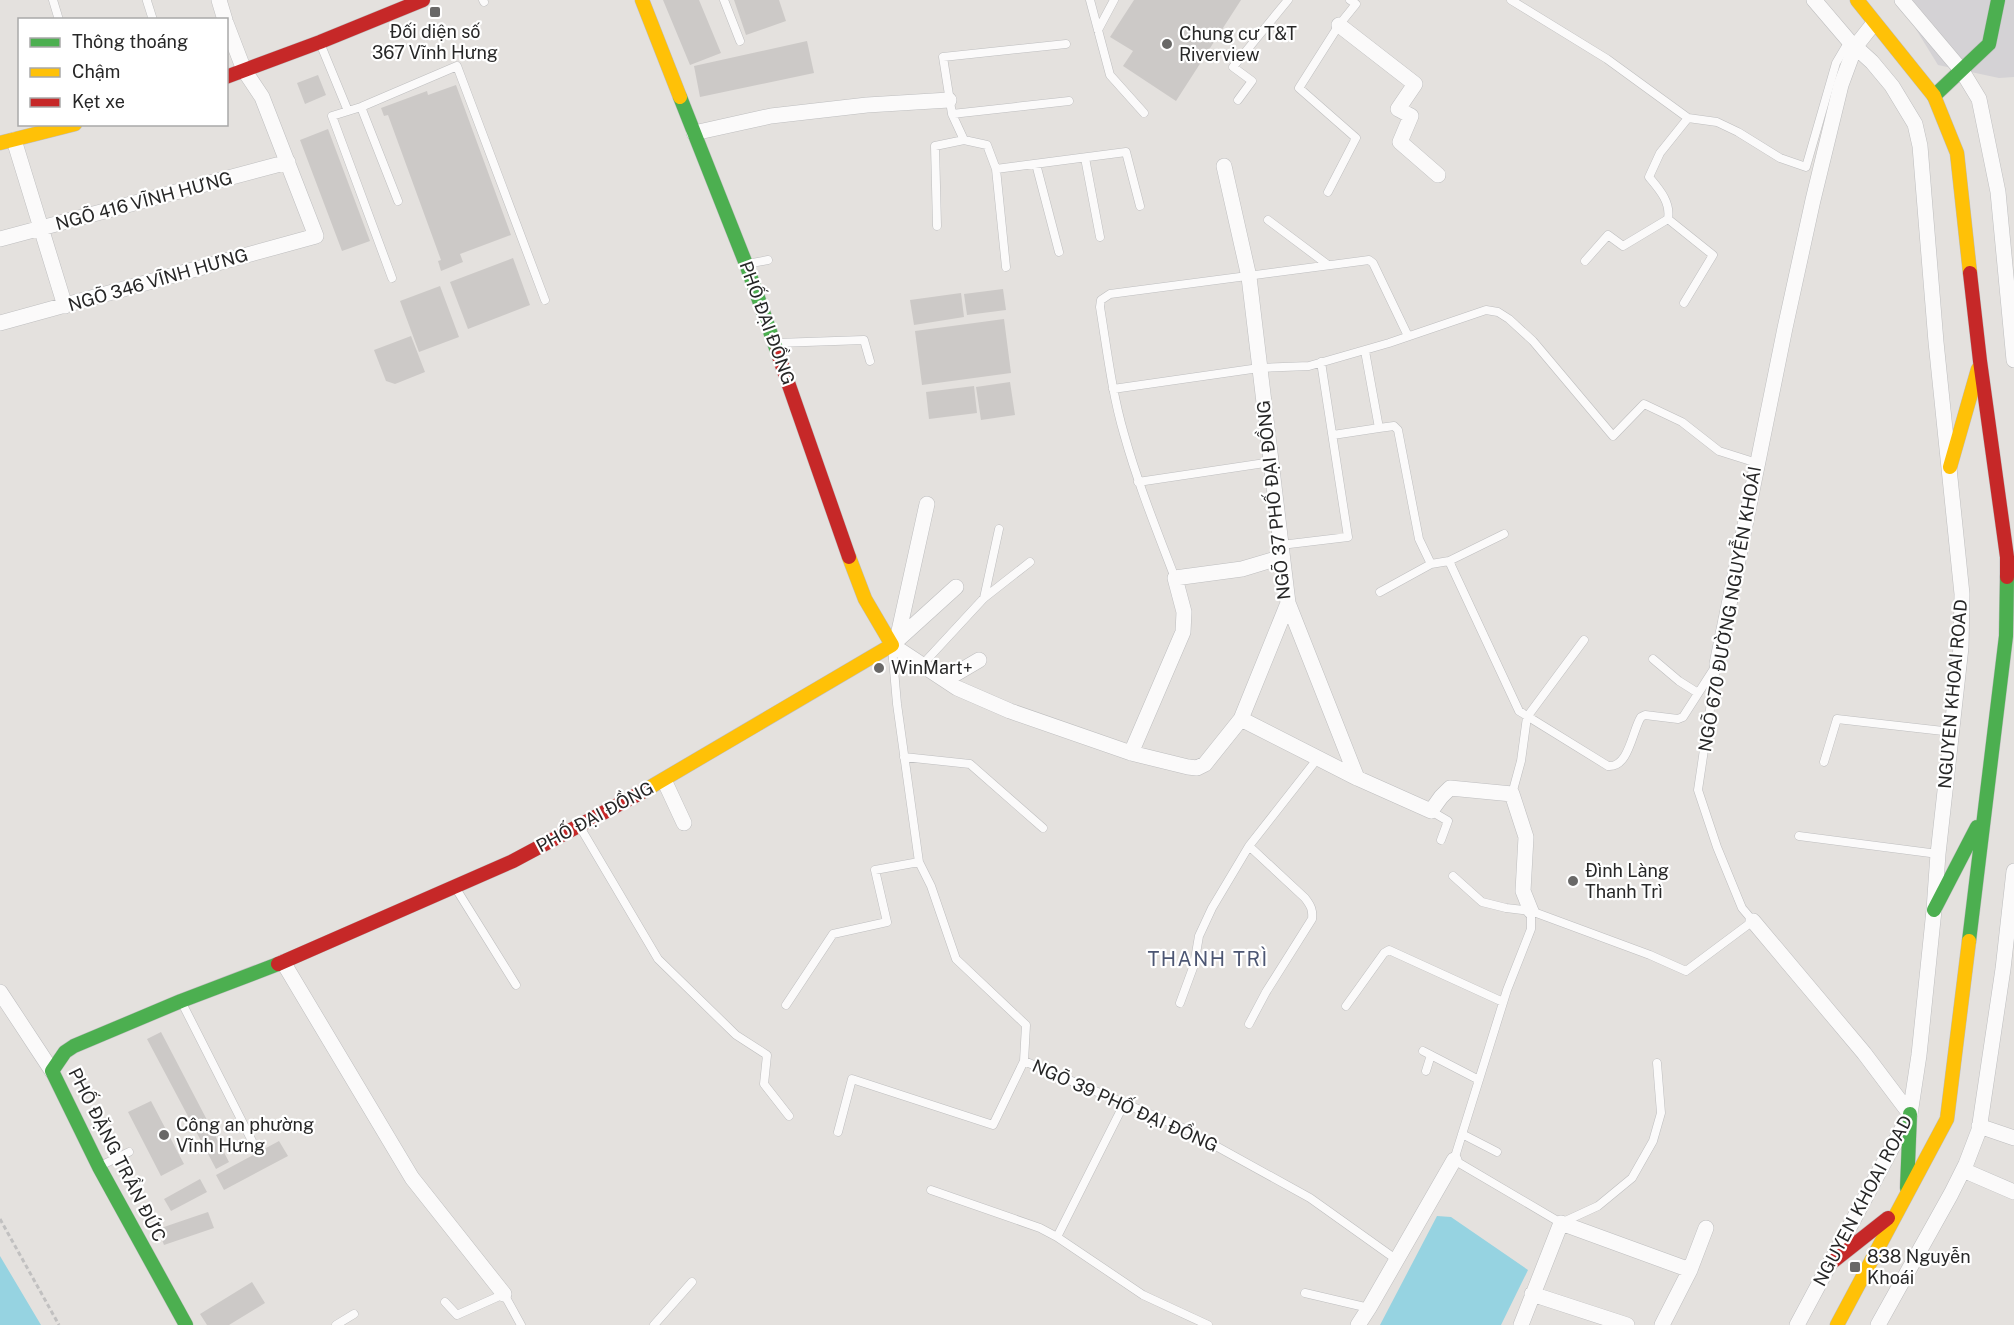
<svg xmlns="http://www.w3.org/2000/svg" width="2014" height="1325" viewBox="0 0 2014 1325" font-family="'Public Sans',sans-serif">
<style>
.industrial{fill:#d4d2d5}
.water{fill:#96d3e1}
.building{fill:#ccc9c7}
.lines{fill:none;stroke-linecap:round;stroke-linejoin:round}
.lane-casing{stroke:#bebebf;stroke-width:9}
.street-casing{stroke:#bebebf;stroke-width:16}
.fast-casing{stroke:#bebebf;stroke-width:15}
.slow-casing{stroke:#bebebf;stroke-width:15}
.jam-casing{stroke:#bebebf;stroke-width:15}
.path{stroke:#c1c0c0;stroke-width:3;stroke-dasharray:4.5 3;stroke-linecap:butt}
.lane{stroke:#fbfafa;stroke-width:8}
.street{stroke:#fbfafa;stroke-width:15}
.fast{stroke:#4caf50;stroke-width:14}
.slow{stroke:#ffc107;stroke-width:14}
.jam{stroke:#c62828;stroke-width:14}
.poi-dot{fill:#696867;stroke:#fff;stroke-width:2}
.labels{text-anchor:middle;stroke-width:4.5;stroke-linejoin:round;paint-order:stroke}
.poi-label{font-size:18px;fill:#272727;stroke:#fff;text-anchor:start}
.street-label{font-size:18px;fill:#272727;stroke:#fff}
.neighbourhood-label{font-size:20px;letter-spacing:1.5px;fill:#4c5673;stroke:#fff}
</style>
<rect width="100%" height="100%" fill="#e4e1de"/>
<path class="industrial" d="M1898 0H2014V77L1999 78 1938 65Z"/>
<path class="water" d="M1437 1216 1451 1217 1528 1270 1501 1325H1380Z
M0 1256 41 1325H0Z"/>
<path class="building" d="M663 0H699L721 53 690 65Z
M734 0H779L786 21 746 35Z
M1134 0H1241L1176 101 1123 66 1133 51 1110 37Z
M807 41 814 73 700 97 694 66Z
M318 75 326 95 305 104 297 83Z
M456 85 511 235 460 254 463 262 441 271 438 261 441 260 388 115 384 116 381 108 427 91 428 95Z
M328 129 370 241 342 251 300 140Z
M513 258 530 305 468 329 450 282Z
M440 286 459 337 419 352 400 301Z
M1003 289 1006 310 967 315 964 294Z
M961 293 964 317 914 325 910 300Z
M1004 319 1011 373 922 385 915 331Z
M411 336 425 372 395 384 386 381 374 350Z
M1010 382 1015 415 981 420 976 387Z
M974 386 977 413 929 419 926 392Z
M161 1032 229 1162 216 1169 147 1039Z
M151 1101 184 1164 161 1176 128 1112Z
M279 1141 288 1156 224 1190 216 1175Z
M200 1179 207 1192 171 1211 164 1199Z
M208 1212 214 1228 164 1245 158 1229Z
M252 1282 265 1303 229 1325H207L200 1314Z"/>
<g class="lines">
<g class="lane-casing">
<path id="lane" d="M53 0 59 20
M483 0 484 2
M724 0 740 41
M1090 0 1110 75 1144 113
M1511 0 1607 59 1688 118 1717 122 1738 132 1780 158 1806 167 1836 63 1849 41
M147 1 153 20
M1098 30 1114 0
M320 43 348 111
M1238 100 1252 81 1233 67 1288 0
M361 107 398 201
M952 114 1069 101
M1085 158 1100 237
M1036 164 1059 252
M996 169 1126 152 1140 206
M1328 192 1356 138 1299 88 1339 25 1356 4 1350 0
M1668 219 1713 255 1684 303
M1268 220 1328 265
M937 226 935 146 964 140
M1585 261 1608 235 1623 246 1668 219C1671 202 1659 189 1649 177L1660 153 1688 118
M747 264 768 260
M1006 267 996 169 987 145 964 140 952 114 943 57 1066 44
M392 278 332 116 361 107 457 66 545 300
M777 343 864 340 870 361
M1365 351 1379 428 1394 426 1398 430 1419 539 1431 564 1449 561 1519 711 1608 766C1629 768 1632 731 1641 717L1645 715 1678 719 1683 717 1717 664
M1113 389 1259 368 1309 366 1389 343 1486 310 1498 312 1509 319 1533 341 1613 436 1644 404 1682 422 1719 451 1757 463
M1333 435 1379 428
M1138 482 1272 462
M1281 545 1348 537 1321 362
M1449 561 1504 534
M1175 578C1157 531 1138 484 1124 434 1112 393 1107 350 1100 307L1101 300 1110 294 1369 260 1373 263 1408 336
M1380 592 1431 564
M984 598 999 529
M1653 659 1679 681 1698 693
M922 665 984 598 1030 562
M904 757 970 764 1043 828
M1824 762 1837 719 1952 732
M1512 794 1521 761 1527 717 1584 640
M1431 811 1448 821 1441 840
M580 827 658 959 736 1035 767 1055 764 1084 789 1116
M1799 836 1938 854
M1249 846 1305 898C1311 906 1313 910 1312 919L1266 992 1249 1024
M1453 876 1482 902 1506 908 1531 911 1650 955 1686 971 1753 921 1742 908 1717 847 1698 790 1716 669
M455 887 516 985
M1531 911V929L1507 990 1454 1160 1561 1223 1598 1206 1632 1178 1653 1141 1661 1113 1657 1063
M182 1003 252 1141
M1180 1003 1194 965 1199 936 1212 908 1249 846 1318 758
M786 1005 833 934 887 922 875 870 919 862
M1346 1006 1384 953 1389 950 1503 1002
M1423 1051 1479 1080
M1024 1061 1185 1129 1310 1198 1397 1260
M1426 1071 1431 1055
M838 1132 852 1079 993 1125 1024 1061 1026 1025 956 959 931 886 919 862 897 704 892 647
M1462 1134 1497 1152
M100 1166 129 1152
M931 1190 1040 1228 1057 1237 1143 1295 1208 1325
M1057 1237 1124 1104
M1305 1293 1369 1308
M445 1302 457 1315 504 1294 521 1325
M336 1325 354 1314
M654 1325 692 1282"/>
</g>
<g class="street-casing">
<path id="street" d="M219 0 225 20
M1902 0 1962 71 1979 99 1998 192 2014 360
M1339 25 1415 84 1398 109 1411 116 1400 142 1438 175
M694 133 771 116 867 105 949 100
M14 140 65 306
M0 239 288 162
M0 323 316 236 262 97 244 70 226 23
M956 587 892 645 957 688 1010 711 1131 753 1188 767 1197 768 1205 764 1241 719 1288 603 1249 277 1224 166
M1288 603 1357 778
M897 640 927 504
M1717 664 1785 328 1813 200 1841 85 1855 47 1874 23
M945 680 979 660
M1241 719 1357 778 1431 811 1441 797 1450 788 1512 794 1526 837 1523 891 1531 911
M1131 753 1183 632 1184 612 1175 578 1242 569 1282 557
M664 780 684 823
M1753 921 1864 1053 1910 1114
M283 962 412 1178 504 1294
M0 992 52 1071
M1979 1126 2014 1138
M1963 1170 2014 1192
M1532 1294 1627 1325
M1358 1325 1369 1308 1454 1160
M1521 1325 1561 1223 1690 1270
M1662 1325 1690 1270 1706 1228
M1797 1325 1910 1114 1919 1055 1934 910 1938 854 1961 647 1962 594 1936 342 1920 146 1915 124 1892 86 1872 62 1849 41 1814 0
M1878 1325 1951 1194 1966 1164 1979 1130 2003 969 2014 871"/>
</g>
<g class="fast-casing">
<path id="fast" d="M1934 96 1989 44 1998 0
M680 97 746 264 777 351
M1934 910 1977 827
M1969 941 2006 636 2007 577
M1907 1188 1910 1114
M186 1325 99 1167 52 1071 65 1052 74 1046 181 1001 278 964"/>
</g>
<g class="slow-casing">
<path id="slow" d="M642 0 680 97
M1857 0 1934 96 1957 153 1970 273
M0 143 75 124
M1950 467 1978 369
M642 792 892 645 865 599 849 557
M1837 1325 1947 1119 1969 941"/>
</g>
<g class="jam-casing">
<path id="jam" d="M226 77 320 42 423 0
M1970 273 1980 361 2007 557V577
M777 351 849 557
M278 964 513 861 642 792
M1831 1263 1888 1218"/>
</g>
<path class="path" d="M0 1219 59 1325"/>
<use href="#lane" class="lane"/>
<use href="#street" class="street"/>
<use href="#fast" class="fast"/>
<use href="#slow" class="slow"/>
<use href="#jam" class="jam"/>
</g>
<g class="poi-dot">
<rect x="429" y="6" width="12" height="12" rx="3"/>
<circle cx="1167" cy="44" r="6"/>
<circle cx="879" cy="668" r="6"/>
<circle cx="1573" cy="881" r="6"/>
<circle cx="164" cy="1135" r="6"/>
<rect x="1849" y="1261" width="12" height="12" rx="3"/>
</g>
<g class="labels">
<g class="poi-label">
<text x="435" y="38" text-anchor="middle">Đối diện số<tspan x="435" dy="21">367 Vĩnh Hưng</tspan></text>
<text x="1179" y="40">Chung cư T&amp;T<tspan x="1179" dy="21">Riverview</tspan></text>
<text x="891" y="674">WinMart+</text>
<text x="1585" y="877">Đình Làng<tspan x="1585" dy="21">Thanh Trì</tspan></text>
<text x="176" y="1131">Công an phường<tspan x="176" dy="21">Vĩnh Hưng</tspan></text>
<text x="1867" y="1263">838 Nguyễn<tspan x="1867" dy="21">Khoái</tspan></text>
</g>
<g class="street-label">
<text transform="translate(144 201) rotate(-15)" y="6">NGÕ 416 VĨNH HƯNG</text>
<text transform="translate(158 280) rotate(-16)" y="6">NGÕ 346 VĨNH HƯNG</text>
<text transform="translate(767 323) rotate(70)" y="6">PHỐ ĐẠI ĐỒNG</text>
<text transform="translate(1274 500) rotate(-96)" y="6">NGÕ 37 PHỐ ĐẠI ĐỒNG</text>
<text transform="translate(1730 609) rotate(-80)" y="6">NGÕ 670 ĐƯỜNG NGUYỄN KHOÁI</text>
<text transform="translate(1953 694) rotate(-85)" y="6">NGUYEN KHOAI ROAD</text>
<text transform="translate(595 817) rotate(-28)" y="6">PHỐ ĐẠI ĐỒNG</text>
<text transform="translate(1125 1106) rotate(24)" y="6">NGÕ 39 PHỐ ĐẠI ĐỒNG</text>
<text transform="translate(117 1155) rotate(63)" y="6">PHỐ ĐẶNG TRẦN ĐỨC</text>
<text transform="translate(1863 1201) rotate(-62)" y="6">NGUYEN KHOAI ROAD</text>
</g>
<g class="neighbourhood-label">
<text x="1208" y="966">THANH TRÌ</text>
</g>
</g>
<rect x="18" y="18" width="210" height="108" fill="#ffffff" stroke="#a9a9a9" stroke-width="1.5"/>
<rect x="30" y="38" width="30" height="9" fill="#4caf50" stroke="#a9a9a9" stroke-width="1.5"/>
<text x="72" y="48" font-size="18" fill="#272727">Thông thoáng</text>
<rect x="30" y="68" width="30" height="9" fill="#ffc107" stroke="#a9a9a9" stroke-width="1.5"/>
<text x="72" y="78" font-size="18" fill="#272727">Chậm</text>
<rect x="30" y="98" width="30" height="9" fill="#c62828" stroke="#a9a9a9" stroke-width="1.5"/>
<text x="72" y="108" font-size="18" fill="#272727">Kẹt xe</text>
</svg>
